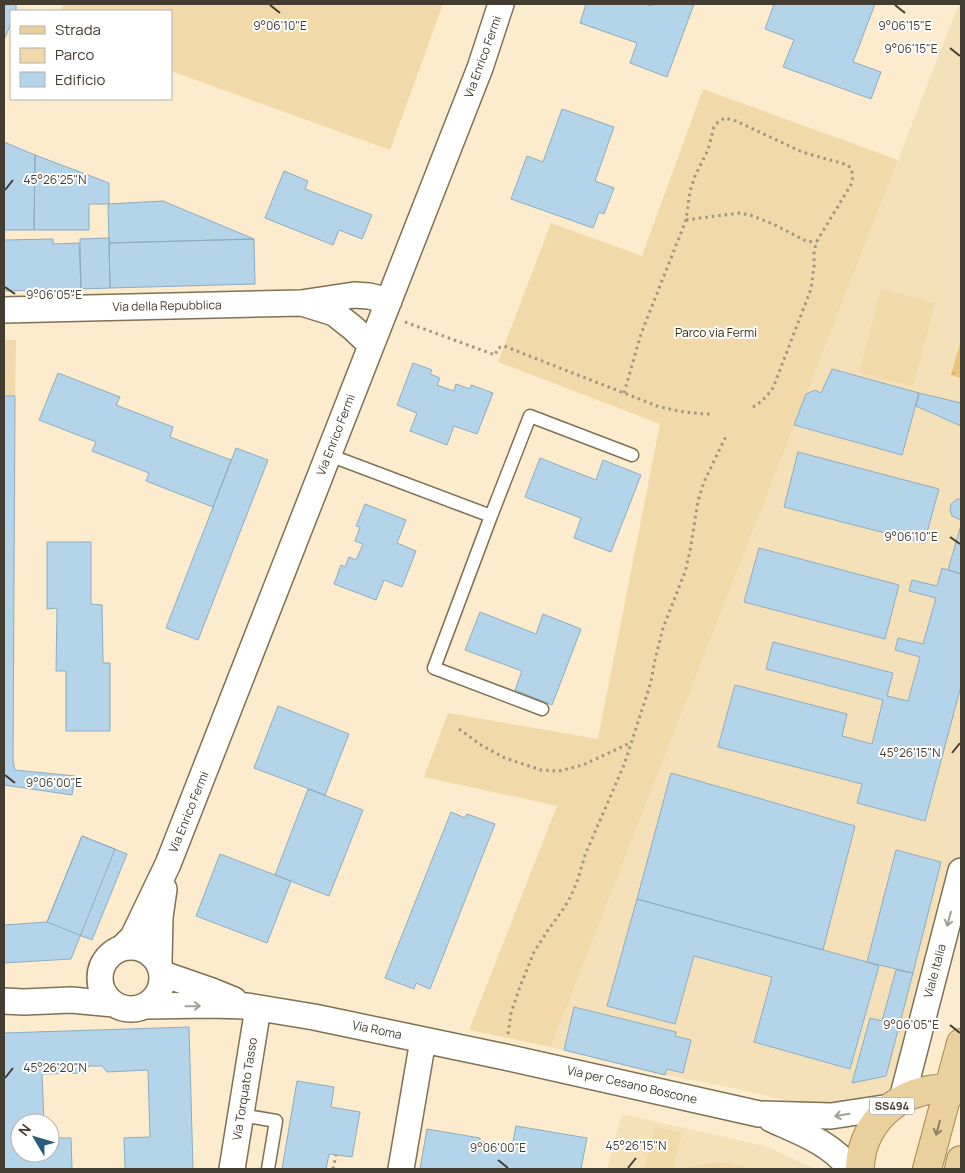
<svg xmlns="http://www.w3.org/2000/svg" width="965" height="1173" viewBox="0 0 965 1173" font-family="Manrope,sans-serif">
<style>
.built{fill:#f4e0b9}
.green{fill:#f2d9a9}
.water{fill:url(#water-ripples)}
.building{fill:#b4d4e9;stroke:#8dacc0}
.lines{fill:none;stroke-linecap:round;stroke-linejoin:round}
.lane-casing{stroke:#7f7154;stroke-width:15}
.street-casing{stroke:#7f7154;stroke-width:28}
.primary-casing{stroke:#a5884c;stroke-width:30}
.path{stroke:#a1957f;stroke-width:3;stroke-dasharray:2.5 4;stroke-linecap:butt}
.lane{stroke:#fff;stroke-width:12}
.street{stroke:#fff;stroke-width:25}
.primary{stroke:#e9d09d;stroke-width:28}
.oneway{stroke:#a19e98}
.oneway2{stroke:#8e7f61}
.ticks{fill:none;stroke:#433c30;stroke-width:2}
.labels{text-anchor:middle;stroke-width:4;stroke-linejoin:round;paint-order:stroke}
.shield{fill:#fff;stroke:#7b766e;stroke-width:1}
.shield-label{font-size:11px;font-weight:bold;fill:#433c30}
.street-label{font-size:12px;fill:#433c30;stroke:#fff}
.park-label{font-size:12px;fill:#3b2b07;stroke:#fff}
.ticks-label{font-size:12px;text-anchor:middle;fill:#433c30;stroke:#fff;stroke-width:4;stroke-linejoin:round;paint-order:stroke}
</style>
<defs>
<pattern id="water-ripples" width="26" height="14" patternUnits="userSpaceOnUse" patternTransform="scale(1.25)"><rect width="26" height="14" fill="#ebc474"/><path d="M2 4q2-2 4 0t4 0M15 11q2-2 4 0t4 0" fill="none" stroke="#c0a060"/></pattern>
</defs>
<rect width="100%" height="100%" fill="#fcebcc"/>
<path class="built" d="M959 4H961V851L897 1096 833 1112 734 1088 665 1075 551 1047Z
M622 1114 765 1146 816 1169H607Z"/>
<path class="green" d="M63 4H443L390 150 171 71V11H61Z
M703 89 898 160 551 1047 469 1030 557 806 424 777 448 713 598 739 660 424 498 362 551 223 642 256Z
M881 289 935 303 913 387 859 373Z
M4 340H16L15 396H4Z
M655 1127 682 1133 673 1169H644Z
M714 1162C727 1163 738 1164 750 1169H685L694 1166Z"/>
<path class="water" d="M961 340V378L951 375Z"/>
<path class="building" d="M4 4H16V11H11V23L4 40Z
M586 4H646L651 6V4H694L667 77 630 63 637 43 580 23Z
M774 4H875L853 62 881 72 871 99 783 67 794 40 765 29Z
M562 109 614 127 595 181 614 188 604 214 599 212 593 228 511 199 527 156 543 162Z
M4 142 35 155 34 230H4Z
M35 155 109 183V204H89V230H34Z
M284 171 308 181 305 189 372 215 362 239 339 230 333 245 265 218Z
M163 201 254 239 109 243 108 204Z
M109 238 110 288 81 289 80 239Z
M53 239V244L79 243 81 289 4 291V240Z
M254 239 255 284 110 288 109 243Z
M413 363 432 370 430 374 440 378 437 385 454 391 456 384 470 389 471 385 493 393 477 434 454 426 447 445 410 431 417 413 397 405Z
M832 369 919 393 902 455 794 425 806 394 815 390 821 393Z
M58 373 120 397 116 405 173 427 170 437 231 460 213 507 146 481 149 473 92 451 96 442 39 420Z
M919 393 961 403V426L916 406Z
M4 396H15L13 762 15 770 75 776 72 795 4 785Z
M236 448 268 460 198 640 166 628Z
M798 452 939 489 924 543 784 507Z
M540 458 596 480 603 460 641 475 611 552 574 538 581 518 525 497Z
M957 499H961V520L952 516 950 510 951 504Z
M365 504 406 520 397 543 416 551 402 587 384 580 376 600 334 584 341 565 345 567 349 557 356 560 363 544 355 541 360 527 356 526Z
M961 525V574L948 570Z
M47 542H91V604L102 605 103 663H110V731H66V671H56L57 608 47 609Z
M759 548 899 585 885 639 744 602Z
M942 568 961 574V686L925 821 857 803 862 784 718 747 735 685 847 714 842 736 872 744 883 700 766 669 773 642 893 673 887 696 908 701 920 657 895 650 898 638 923 644 936 598 909 591 912 580 937 586Z
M480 612 536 634 543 614 581 629 552 705 515 690 522 671 465 650Z
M278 706 349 734 325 795 254 768Z
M671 773 855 826 823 950 637 899Z
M308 789 363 810 329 896 275 875Z
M451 812 465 818 467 814 495 824 430 989 416 983 414 989 385 978Z
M82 836 115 849 71 959 4 963V925L47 922Z
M82 836 127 854 92 940 47 922Z
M896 850 941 862 913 973 867 962Z
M220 854 291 881 267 943 196 916Z
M637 899 867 962 879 966 850 1069 754 1042 772 977 694 956 675 1024 607 1006Z
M896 970 913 973 886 1076 852 1083 870 1018 882 1021Z
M574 1007 676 1032 675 1036 691 1040 683 1073 667 1069 665 1075 564 1050Z
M189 1027 193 1169H125L124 1138 150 1137 148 1070 107 1072 102 1066H89L84 1073 42 1074 44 1123H20V1153H50V1138H71L72 1169H4V1033Z
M297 1081 334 1087 331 1107 360 1112 352 1157 329 1154 326 1169H282Z
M516 1126 587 1138 581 1169H420L427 1129 480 1138V1141L512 1147Z"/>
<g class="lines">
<g class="lane-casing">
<path id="lane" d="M329 455 491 516 530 416 632 455
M491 516 434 668 542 709
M241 1115 276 1121 268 1169"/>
</g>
<g class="street-casing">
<path id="street" d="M305 304 334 313 353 328 371 345
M4 310 301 303 354 295 369 296 389 301
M100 978a31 31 0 1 1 62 0a31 31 0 1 1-62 0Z
M123 947 133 937 168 864 480 68 501 4
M159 961 160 917 164 889
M163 974 212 991 234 1000
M4 1001 24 1002 71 1000 114 1004
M145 1006 209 1005 247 1006 314 1017 505 1057 759 1114 831 1116 890 1107
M902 1099 961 871
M771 1119C799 1132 832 1143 850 1169
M232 1169 258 1008
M401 1169 423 1040"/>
</g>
<g class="primary-casing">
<path id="primary" d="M860 1169C860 1117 912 1079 961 1091
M927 1169 961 1043
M959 1169 961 1160"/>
</g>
<path class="path" d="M686 220 739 213 750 215 773 224 808 242 817 241
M405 322 495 355 498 348 504 346 657 406C676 411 693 414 712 414
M624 393 641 334 686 220 690 191 695 176 708 150 714 127 718 122 725 118 736 121 802 152 848 165C853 171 853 175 852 183L817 241 814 251V266L811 289 773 388C767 396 761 403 751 408
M459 729 481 745 505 758 541 770 559 771 583 765 632 742
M508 1034 511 1013 521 984 534 952 548 930 564 908 571 896 578 879 585 855 624 765 651 682 654 664 663 628 685 572 690 551 698 501 704 482 726 436
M333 1169 336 1155"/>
<use href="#lane" class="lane"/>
<use href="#street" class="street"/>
<use href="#primary" class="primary"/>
</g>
<defs><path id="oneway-shaft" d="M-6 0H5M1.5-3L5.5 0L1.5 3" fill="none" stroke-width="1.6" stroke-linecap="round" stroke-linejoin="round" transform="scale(1.25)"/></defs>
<g class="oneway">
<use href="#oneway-shaft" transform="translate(949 919) rotate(105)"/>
<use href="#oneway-shaft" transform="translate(193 1006) rotate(-1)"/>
<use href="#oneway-shaft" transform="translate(842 1115) rotate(171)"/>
</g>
<use class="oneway2" href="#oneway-shaft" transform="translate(938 1128) rotate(105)"/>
<path class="ticks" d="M270 5 280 13M895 5 905 13M950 48 960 56M5 190 13 180M5 287 15 294M950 537 960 544M952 753 960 743M5 775 15 783M950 1025 960 1033M5 1078 13 1068M498 1160 508 1168M628 1168 636 1158"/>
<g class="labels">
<rect class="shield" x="869.5" y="1097.5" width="45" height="17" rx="4"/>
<g class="shield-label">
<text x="892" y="1110">SS494</text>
</g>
<g class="street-label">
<text transform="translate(483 57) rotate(-70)" y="4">Via Enrico Fermi</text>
<text transform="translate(167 306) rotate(-1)" y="4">Via della Repubblica</text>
<text transform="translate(336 435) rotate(-69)" y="4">Via Enrico Fermi</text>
<text transform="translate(189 812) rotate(-68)" y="4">Via Enrico Fermi</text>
<text transform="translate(935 971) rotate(-75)" y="4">Viale Italia</text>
<text transform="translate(377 1030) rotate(12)" y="4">Via Roma</text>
<text transform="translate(632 1085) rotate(13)" y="4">Via per Cesano Boscone</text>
<text transform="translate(245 1089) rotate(-81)" y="4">Via Torquato Tasso</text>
</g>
<g class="park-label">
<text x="716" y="337">Parco via Fermi</text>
</g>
</g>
<g class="ticks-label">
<text x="280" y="30">9°06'10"E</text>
<text x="905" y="30">9°06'15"E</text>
<text x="911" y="53">9°06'15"E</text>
<text x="55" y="184">45°26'25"N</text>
<text x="54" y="299">9°06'05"E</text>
<text x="911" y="541">9°06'10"E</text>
<text x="910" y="757">45°26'15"N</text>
<text x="54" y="787">9°06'00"E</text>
<text x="911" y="1029">9°06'05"E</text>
<text x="55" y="1072">45°26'20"N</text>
<text x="636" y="1150">45°26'15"N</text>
<text x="498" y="1152">9°06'00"E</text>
</g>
<rect width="965" height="1173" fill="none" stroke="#433c30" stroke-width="10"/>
<rect x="10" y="10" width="162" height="90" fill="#ffffff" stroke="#b4b1ac"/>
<rect x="20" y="26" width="25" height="8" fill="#e9d09d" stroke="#b4b1ac"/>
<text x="55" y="35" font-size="15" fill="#433c30">Strada</text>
<rect x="20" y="48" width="25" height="15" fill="#f2d9a9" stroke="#b4b1ac"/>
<text x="55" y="60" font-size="15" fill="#433c30">Parco</text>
<rect x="20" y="72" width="25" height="15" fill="#b4d4e9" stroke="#b4b1ac"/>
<text x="55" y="85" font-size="15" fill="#433c30">Edificio</text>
<g transform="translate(35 1138) rotate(308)"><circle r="24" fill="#ffffff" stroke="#b4b1ac"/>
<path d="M0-4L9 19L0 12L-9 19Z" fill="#295c79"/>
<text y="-8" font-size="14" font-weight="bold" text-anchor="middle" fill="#433c30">N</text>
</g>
</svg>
